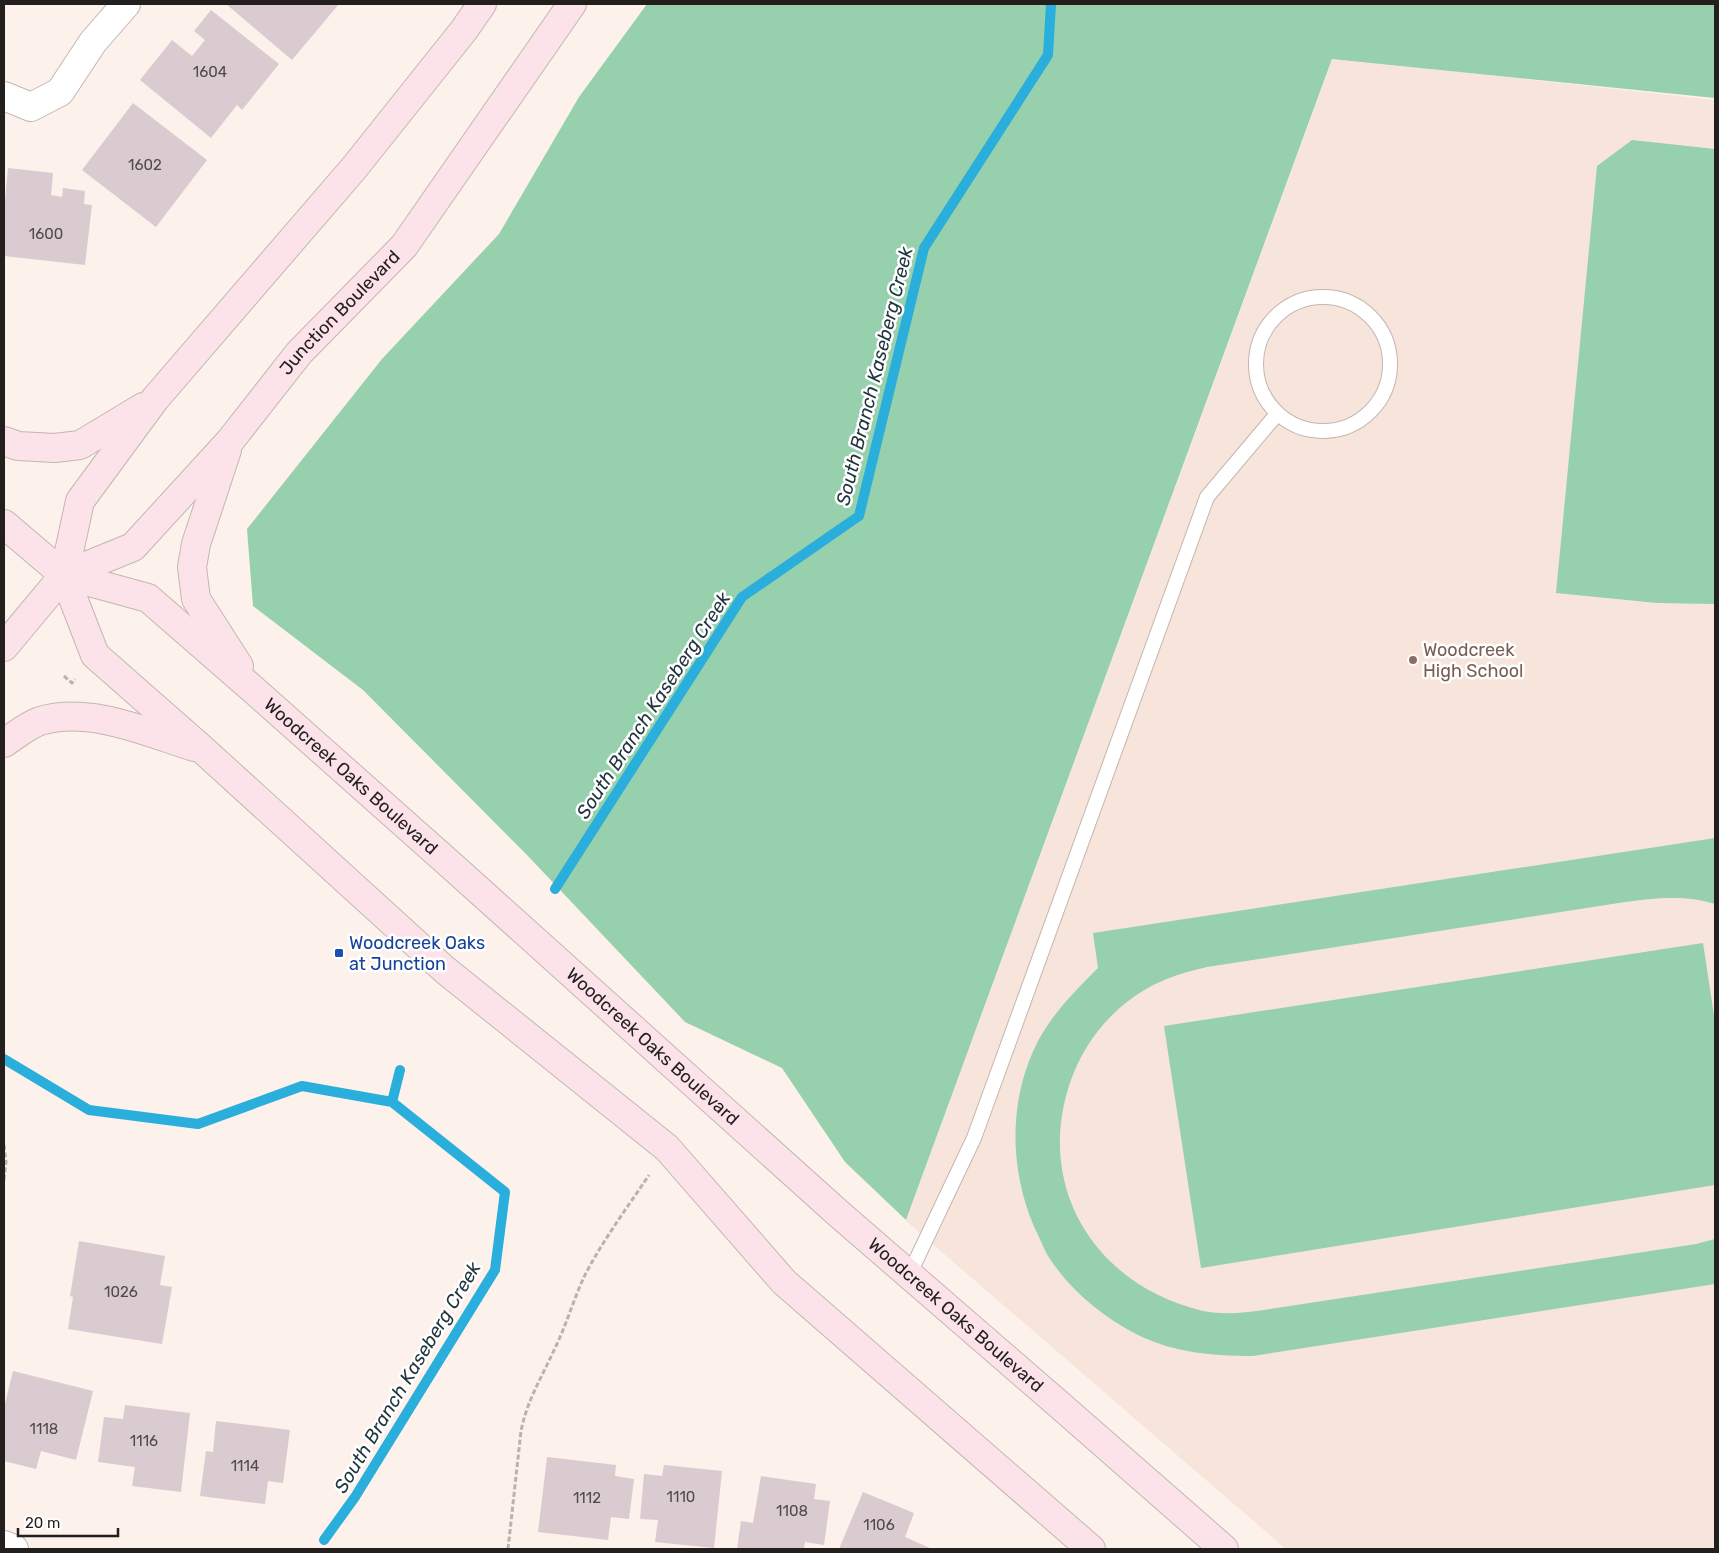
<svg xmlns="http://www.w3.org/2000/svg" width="1719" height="1553" viewBox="0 0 1719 1553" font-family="Rubik,sans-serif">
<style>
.built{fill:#f7e4da}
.green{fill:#97d0ad}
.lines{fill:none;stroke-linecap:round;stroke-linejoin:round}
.stream{stroke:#2aaedb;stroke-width:10}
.building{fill:#d9cbcf}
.lane-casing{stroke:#c2b7b1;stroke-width:16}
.street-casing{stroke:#c2b7b1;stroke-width:30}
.secondary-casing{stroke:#c2b7b1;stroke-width:30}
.path{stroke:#bbb2ad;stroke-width:3;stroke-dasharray:5 2.5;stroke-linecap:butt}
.lane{stroke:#fff;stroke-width:14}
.street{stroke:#fff;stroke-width:28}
.secondary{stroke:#fce2e9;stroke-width:28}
.education-dot{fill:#8d6e63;stroke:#fff;stroke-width:2}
.transit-dot{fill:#1a4fb4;stroke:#fff;stroke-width:2}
.labels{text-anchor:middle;stroke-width:5;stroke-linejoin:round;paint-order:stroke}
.number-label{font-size:15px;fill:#504a4a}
.street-label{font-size:18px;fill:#231f1d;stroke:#fff}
.education-label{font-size:18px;fill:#785e54;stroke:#fff;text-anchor:start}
.transit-label{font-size:18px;fill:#164399;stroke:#fff;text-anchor:start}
.water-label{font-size:19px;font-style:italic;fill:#1f343d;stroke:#fff}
</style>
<rect width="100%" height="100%" fill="#fdf1eb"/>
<path class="built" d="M1333 58 1715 100V1549H1286L906 1221Z"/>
<path class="green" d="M647 4H1715V98L1332 59 906 1220 845 1162 782 1068 685 1022 527 855 363 690 253 606 247 529 382 359 499 234 579 97Z
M1632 140 1715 149V604L1657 603 1556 593 1597 166Z
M1715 838V904C1686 895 1655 898 1625 902L1207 967C1185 972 1165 978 1146 989 1111 1009 1084 1043 1071 1080 1033 1187 1096 1286 1203 1311 1223 1315 1244 1313 1264 1310L1696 1244 1715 1239V1284L1253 1356C1213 1356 1175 1353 1138 1335 1104 1318 1071 1291 1050 1259 1045 1252 1042 1243 1038 1235 1009 1175 1007 1101 1038 1041 1053 1013 1075 991 1098 968L1093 933Z
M1703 943 1715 1022V1185L1201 1268 1164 1026Z"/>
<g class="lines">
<path class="stream" d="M555 889 742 597 859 516 924 248 1048 55 1051 4
M4 1059 89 1110 198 1124 302 1086 392 1102
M324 1540 355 1497 495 1270 505 1192 392 1102 400 1070"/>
</g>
<path class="building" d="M226 4H339L292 60Z
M211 10 279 64 242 110 237 105 211 138 140 80 172 40 192 56 205 40 194 31Z
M133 103 207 160 156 227 82 170Z
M8 168 53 173 51 195 62 197 63 188 85 191 84 204 92 205 85 265 4 256V212Z
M79 1241 165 1256 160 1285 172 1287 162 1344 68 1329 73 1297 70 1296Z
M13 1371 93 1391 76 1460 41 1451 36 1469 4 1461V1408Z
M125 1405 190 1413 181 1492 132 1486 135 1467 98 1462 104 1417 123 1419Z
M216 1421 290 1430 283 1483 268 1481 265 1504 200 1496 206 1451 213 1452Z
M547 1457 616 1465 615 1476 634 1479 629 1519 611 1517 608 1540 538 1532Z
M664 1465 722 1471 714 1548 655 1542 658 1520 640 1519 644 1474 662 1476Z
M761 1476 816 1484 814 1499 830 1501 824 1545 805 1542 804 1549H737L741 1521 753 1523Z
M863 1492 914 1513 905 1537 932 1549H839Z"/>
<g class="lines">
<g class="lane-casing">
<path id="lane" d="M1256 364a67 67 0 1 1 134 0a67 67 0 1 1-134 0Z
M909 1275 974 1138 1207 497 1277 414"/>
</g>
<g class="street-casing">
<path id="street" d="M4 96 31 107 60 92 93 42 126 4
M4 1545 14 1549"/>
</g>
<g class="secondary-casing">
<g id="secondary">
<path d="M4 441 18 446 55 448 80 445 143 407"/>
<path d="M227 450 196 544 192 567 196 599 239 666"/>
<path id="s1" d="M4 524 64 575 148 598 256 692 453 867 839 1214 1055 1401 1224 1549"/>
<path d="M64 575 95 655 202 749 445 970 667 1148 784 1282 1091 1549"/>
<path d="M64 575 80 501 155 399 354 168 464 30 482 4"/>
<path id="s2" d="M4 647 64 575 133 547 230 441 299 353 404 246 572 4"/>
<path d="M4 743C15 736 28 725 40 721 89 706 147 732 194 747"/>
</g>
</g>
<path class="path" d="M64 676 72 683 75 679
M4 1145 6 1162 4 1180
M508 1549 521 1431C527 1400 543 1375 556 1346 567 1323 574 1298 585 1275 603 1240 627 1208 649 1175"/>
<use href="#lane" class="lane"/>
<use href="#street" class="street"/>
<use href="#secondary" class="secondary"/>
</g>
<circle class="education-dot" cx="1413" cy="660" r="5"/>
<rect class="transit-dot" x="334" y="948" width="10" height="10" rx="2.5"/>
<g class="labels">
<g class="number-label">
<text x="210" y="77">1604</text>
<text x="145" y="170">1602</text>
<text x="46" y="239">1600</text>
<text x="121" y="1297">1026</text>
<text x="44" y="1434">1118</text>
<text x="144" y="1446">1116</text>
<text x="245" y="1471">1114</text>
<text x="681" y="1502">1110</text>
<text x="587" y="1503">1112</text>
<text x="792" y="1516">1108</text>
<text x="879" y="1530">1106</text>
</g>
<g class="street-label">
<text dy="6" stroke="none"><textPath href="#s2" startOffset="481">Junction Boulevard</textPath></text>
<text dy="6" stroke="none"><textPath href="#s1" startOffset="436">Woodcreek Oaks Boulevard</textPath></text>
<text dy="6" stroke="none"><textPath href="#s1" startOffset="841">Woodcreek Oaks Boulevard</textPath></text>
<text dy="6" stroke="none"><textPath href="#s1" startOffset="1246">Woodcreek Oaks Boulevard</textPath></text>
</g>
<g class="education-label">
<text x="1423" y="656">Woodcreek<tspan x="1423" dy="21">High School</tspan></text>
</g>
<g class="transit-label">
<text x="349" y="949">Woodcreek Oaks<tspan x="349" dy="21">at Junction</tspan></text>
</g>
<g class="water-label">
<text transform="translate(874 376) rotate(-76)" y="7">South Branch Kaseberg Creek</text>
<text transform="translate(653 705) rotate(-57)" y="7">South Branch Kaseberg Creek</text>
<text transform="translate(407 1377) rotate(-59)" y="7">South Branch Kaseberg Creek</text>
</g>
</g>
<rect width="1719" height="1553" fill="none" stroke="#231f1d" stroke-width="10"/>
<path d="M18 1528v8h100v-8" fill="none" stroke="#231f1d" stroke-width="2.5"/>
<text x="25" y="1528" font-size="15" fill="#231f1d" stroke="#ffffff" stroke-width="4" paint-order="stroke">20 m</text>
</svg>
